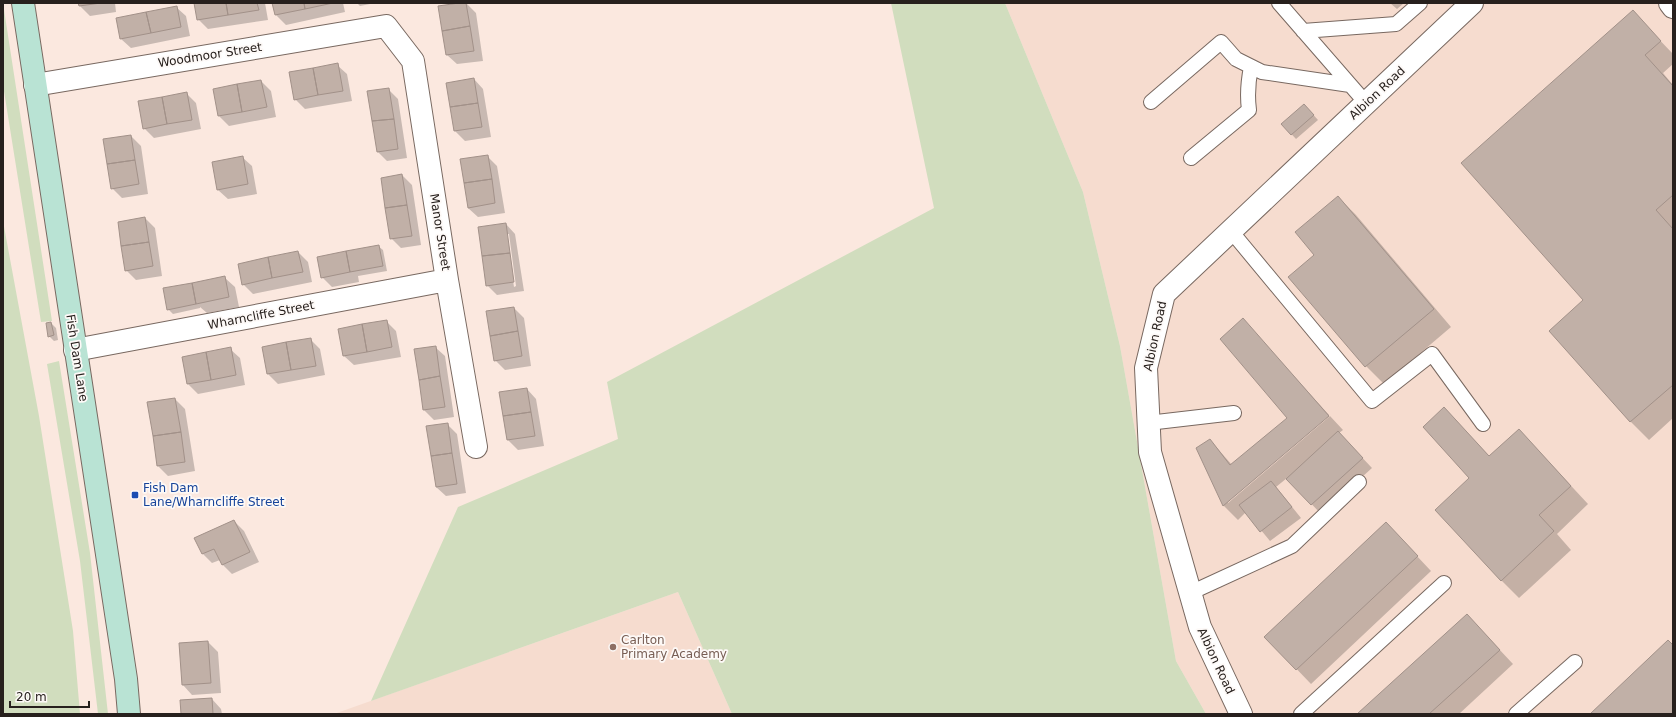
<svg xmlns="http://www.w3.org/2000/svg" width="1676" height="717" viewBox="0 0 1676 717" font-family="'DejaVu Sans',sans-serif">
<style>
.built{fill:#f6dccf}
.green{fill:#d1ddbe}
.shadow{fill:#0003;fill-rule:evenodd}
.building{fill:#c1b0a7;stroke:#a29189}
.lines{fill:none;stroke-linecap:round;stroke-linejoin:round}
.lane-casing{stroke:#786860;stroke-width:16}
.street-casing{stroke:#786860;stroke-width:24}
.secondary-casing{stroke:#786860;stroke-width:24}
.lane{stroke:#fff;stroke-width:14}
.street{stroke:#fff;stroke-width:22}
.secondary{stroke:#b9e3d4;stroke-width:22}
.transit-dot{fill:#1a4fb4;stroke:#fdf9f7;stroke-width:1.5}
.education-dot{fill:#8d6e63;stroke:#fdf9f7;stroke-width:1.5}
.labels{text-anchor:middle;stroke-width:3.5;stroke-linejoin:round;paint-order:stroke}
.street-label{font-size:12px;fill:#27201d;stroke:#fdf9f7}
.transit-label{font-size:12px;fill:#164399;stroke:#fdf9f7;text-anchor:start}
.education-label{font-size:12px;fill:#785e54;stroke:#fdf9f7;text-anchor:start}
</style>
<rect width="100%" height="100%" fill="#fbe8df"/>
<path class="built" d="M1005 3H1673V714H1206L1176 661 1120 346 1083 192Z
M678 592 732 714H334Z"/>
<path class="green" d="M3 3 52 321 41 322 3 85Z
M891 3H1005L1083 192 1120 346 1176 661 1206 714H732L678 592 371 701 458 507 618 439 607 382 934 208Z
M3 221 39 416 73 631 80 714H3Z
M59 361 90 553 108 714H98L80 561 47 364Z"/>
<path class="shadow" d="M79 3H115L116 12 90 16 80 6Z
M195 3H265L268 20 208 29 198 19Z
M273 3H343L345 12 286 25 276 15Z
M357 3H375L360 6Z
M466 3 476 13 483 61 457 64 447 55Z
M1390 3H1404L1397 9Z
M176 7 186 16 190 36 131 48 121 39Z
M1633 12 1673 54V64L1663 73 1673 85V418L1649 440 1631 422 1550 331 1585 300Z
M337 65 347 74 352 101 305 109 295 99Z
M474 79 483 89 491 137 465 141 455 131Z
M261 81 271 91 276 117 229 126 219 116Z
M388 89 398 99 407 158 387 161 378 152Z
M186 93 196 103 201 129 154 138 144 128Z
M1309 110 1318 120 1296 139 1282 124Z
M131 136 141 146 148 194 122 198 112 188Z
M487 156 497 166 505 213 478 217 468 208Z
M242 157 252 166 257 194 228 199 218 190Z
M402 175 412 185 421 245 401 248 391 238Z
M1338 197 1356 215 1451 327 1384 384 1366 366 1290 278 1316 255Z
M145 218 155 228 162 276 136 280 126 270Z
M506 224 515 234 524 291 497 295 487 285ZM506 234H509L516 286 514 287Z
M378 246 383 250 387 271 358 276 359 282 332 287 322 277Z
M298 252 308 262 312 282 253 294 243 284Z
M225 278 235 287 239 307 207 313 200 307V308L173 314 168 309Z
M514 308 524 318 531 366 505 370 495 360Z
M1243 320 1329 415 1228 501V503L1330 416 1343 430 1339 433 1372 468 1321 514 1287 478 1276 487 1301 518 1270 541 1246 512 1238 520 1224 506 1197 448 1210 440 1232 465 1289 418Z
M386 321 396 331 401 357 354 365 344 356Z
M51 323 56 328 58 340 54 341 49 336Z
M310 339 320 349 325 375 278 384 268 374Z
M435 347 445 356 454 417 434 420 424 410 415 350Z
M230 349 240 358 245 385 198 394 188 384Z
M527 389 536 399 544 446 518 450 508 440 500 393Z
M175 399 185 409 195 471 168 476 158 466 149 403Z
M1444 409 1490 457 1519 430 1588 504 1557 534 1571 550 1519 598 1501 580 1471 478Z
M447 424 457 434 466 493 446 496 436 487Z
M234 521 244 531 259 562 232 574 223 565 220 560 212 563 203 554Z
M1400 538 1431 571 1311 684 1266 637Z
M1467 615 1513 664 1459 714H1358Z
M208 642 218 652 221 693 192 695 183 685 180 644Z
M212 699 221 709 222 714H181Z"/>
<path class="building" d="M78 3H101L79 6Z
M194 3H226L228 15 197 20Z
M226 3H257L259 10 228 15Z
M272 3H304L305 9 275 15Z
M304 3H333L305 9Z
M459 3H466L470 26 442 31 438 6Z
M177 6 181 27 151 33 146 12Z
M1633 10 1661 41 1645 55 1673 86V195L1656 210 1673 229V385L1630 422 1549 331 1583 300 1461 163Z
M146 12 151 33 120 39 116 18Z
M470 26 474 51 446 55 442 31Z
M338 63 343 91 318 95 313 68Z
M313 68 318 95 294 100 289 72Z
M474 78 478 103 450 107 446 83Z
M261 80 267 107 242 112 237 84Z
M237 84 242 112 218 116 213 89Z
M389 88 394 119 372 121 367 91Z
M187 92 192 120 167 124 162 97Z
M162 97 167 124 143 129 138 101Z
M478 103 482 127 454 131 450 107Z
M1304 104 1314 115 1291 135 1281 124Z
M394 119 398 149 377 152 372 121Z
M131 135 135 160 107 164 103 139Z
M488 155 492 179 464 183 460 159Z
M243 156 248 184 217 190 212 162Z
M135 160 139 184 111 189 107 164Z
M402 174 407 205 385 208 381 178Z
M492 179 495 203 468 208 464 183Z
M1338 196 1434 309 1365 367 1288 277 1314 255 1295 232Z
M407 205 412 236 390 239 385 208Z
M145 217 149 242 121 246 118 222Z
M506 223 510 253 482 256 478 227Z
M149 242 153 266 125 271 121 246Z
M379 245 383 266 350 272 346 251Z
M298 251 303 272 272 278 268 257Z
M346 251 350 272 321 278 317 257Z
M510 253 514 282 486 286 482 256Z
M268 257 272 278 242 285 238 264Z
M225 276 229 297 196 304 192 283Z
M192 283 196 304 167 310 163 288Z
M514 307 518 331 490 336 486 311Z
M1243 318 1329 416 1223 506 1196 448 1210 439 1230 465 1287 418 1220 339Z
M387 320 392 347 367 352 362 324Z
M51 322 54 335 48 337 46 323Z
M362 324 367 352 343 356 338 329Z
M518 331 522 356 494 361 490 336Z
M311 338 316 366 291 370 286 342Z
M286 342 291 370 267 374 262 347Z
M436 346 440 376 419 380 414 349Z
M231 347 236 375 211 380 206 352Z
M206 352 211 380 187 384 182 357Z
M440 376 445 407 423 410 419 380Z
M527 388 531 412 503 416 499 392Z
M175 398 181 432 153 436 147 402Z
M1444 407 1489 456 1519 429 1571 486 1539 515 1554 531 1501 581 1435 510 1469 478 1423 427Z
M531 412 535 436 507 440 503 416Z
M448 423 452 453 431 456 426 426Z
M1338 431 1363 458 1311 505 1286 479Z
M181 432 185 462 157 466 153 436Z
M452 453 457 484 436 487 431 456Z
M1271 481 1292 507 1260 532 1239 505Z
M234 520 250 552 222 565 214 549 202 554 194 538Z
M1386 522 1418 556 1296 670 1264 637Z
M1467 614 1500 650 1429 714H1357Z
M1668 640 1673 645V714H1590Z
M208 641 211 683 182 685 179 643Z
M212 698 213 714H181L180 700Z"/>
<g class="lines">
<g class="lane-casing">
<path id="lane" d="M1279 3 1366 103
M1303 31 1396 24 1420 3
M1151 102 1221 42 1236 59 1262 72 1350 85
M1191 158 1249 110C1247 95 1248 82 1251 67
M1231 231 1372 401 1432 354 1483 424
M1148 423 1234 413
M1190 593 1292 546 1359 482
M1301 714 1444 583
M1516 714 1575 662"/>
</g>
<g class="street-casing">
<path id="street" d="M1670 3 1673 7
M35 85 386 26 413 61 447 280 476 447
M75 350 447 280
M1241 714 1200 627 1150 452 1146 368 1164 294 1472 3"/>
</g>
<g class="secondary-casing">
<path id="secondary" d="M23 3 126 679 129 714"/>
</g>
<use href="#lane" class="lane"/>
<use href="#street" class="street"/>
<use href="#secondary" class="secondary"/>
</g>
<rect class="transit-dot" x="131" y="491" width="8" height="8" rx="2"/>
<circle class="education-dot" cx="613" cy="647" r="4"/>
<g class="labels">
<g class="street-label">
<text transform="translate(210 55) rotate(-9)" y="4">Woodmoor Street</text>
<text transform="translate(1377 93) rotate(-43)" y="4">Albion Road</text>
<text transform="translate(440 232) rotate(81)" y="4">Manor Street</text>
<text transform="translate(261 315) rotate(-11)" y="4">Wharncliffe Street</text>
<text transform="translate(1155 336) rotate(-78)" y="4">Albion Road</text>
<text transform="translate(77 358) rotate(81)" y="4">Fish Dam Lane</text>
<text transform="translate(1216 661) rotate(65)" y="4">Albion Road</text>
</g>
<g class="transit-label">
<text x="143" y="492">Fish Dam<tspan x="143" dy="14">Lane/Wharncliffe Street</tspan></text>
</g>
<g class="education-label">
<text x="621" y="644">Carlton<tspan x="621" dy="14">Primary Academy</tspan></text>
</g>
</g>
<rect width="1676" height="717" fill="none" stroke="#27201d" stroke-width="8"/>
<path d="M10 701v6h79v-6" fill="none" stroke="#27201d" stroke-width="2"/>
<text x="16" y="701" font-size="12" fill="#27201d" stroke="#fdf9f7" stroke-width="3" paint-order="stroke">20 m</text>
</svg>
